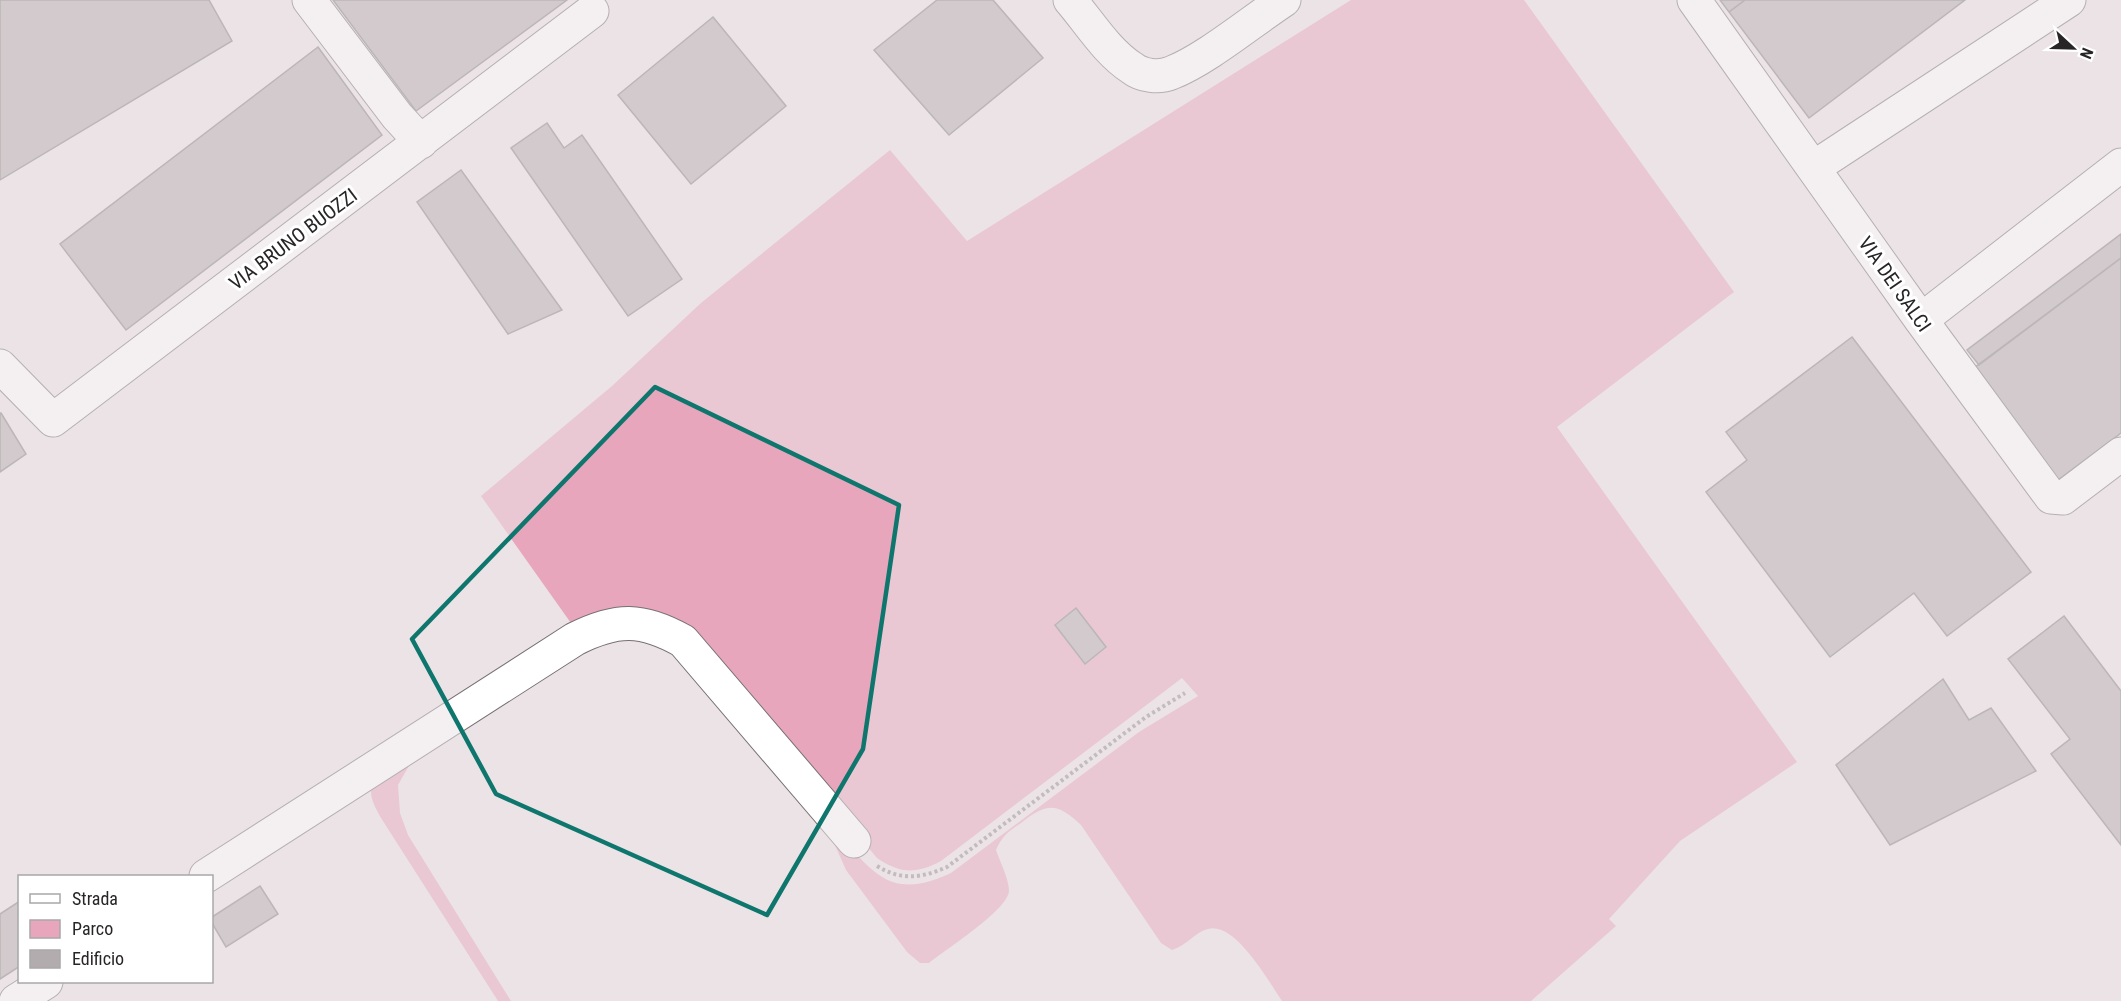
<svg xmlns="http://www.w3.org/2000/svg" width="2121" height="1001" viewBox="0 0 2121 1001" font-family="'Roboto Condensed',sans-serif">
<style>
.green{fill:#e7a6bc}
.building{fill:#b3acae;stroke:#857e80;stroke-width:1.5}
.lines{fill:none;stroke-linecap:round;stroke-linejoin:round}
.minor-casing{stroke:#777072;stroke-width:35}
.path{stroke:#928c8e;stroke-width:4;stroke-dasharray:3 3;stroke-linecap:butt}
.minor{stroke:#fff;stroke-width:33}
.marked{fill:none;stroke:#0f766e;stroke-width:4.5;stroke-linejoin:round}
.labels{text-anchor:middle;stroke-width:6;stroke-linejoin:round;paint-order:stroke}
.street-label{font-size:20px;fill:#282526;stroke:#fff}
</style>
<rect width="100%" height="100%" fill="#ebe3e5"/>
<path class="green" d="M1351 0H1524L1734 292 1557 427 1797 762 1680 841 1609 919 1616 926 1531 1001H1282C1269 982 1235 921 1208 929 1195 932 1186 946 1172 950L1161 943 1081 825C1056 802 1047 803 1021 823 1009 831 1002 836 996 850 1000 862 1009 879 1009 891 1008 910 945 950 929 963H920L907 952 846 870 826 825 803 795 716 691 676 651 642 637 625 636 585 648 546 668 419 748 398 785 400 813 408 835 511 1001H498L381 818C372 802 366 791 377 774 418 748 459 722 501 697 535 675 585 637 626 635 644 634 663 640 677 651 699 667 716 690 733 711 772 757 808 807 851 849 865 863 881 882 902 884 919 886 936 880 951 873L1139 732 1198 696 1182 678 941 861C917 874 900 874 877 858L714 662C665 618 642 606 578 633L481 496 612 386 701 303 890 150 967 241Z"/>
<path class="building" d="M0 0H209L232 41 0 180Z
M333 0H567L416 111Z
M937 0H993L1043 58 949 135 874 50Z
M1720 0H1745L1729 12Z
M1745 0H1965L1809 118 1729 12Z
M713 17 786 106 691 184 618 95Z
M318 47 382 135 126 330 60 244Z
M547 123 564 148 582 135 682 279 628 316 511 148Z
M461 170 562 310 508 334 417 202Z
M2121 234V258L1979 365 1967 350Z
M2121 258V433L2058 480 1974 368Z
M1852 337 2031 572 1947 636 1914 593 1830 657 1706 492 1747 460 1726 432Z
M1 413 26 454 0 472V413Z
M1076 608 1106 647 1085 664 1055 625Z
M2064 616 2121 691V845L2051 754 2070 739 2008 659Z
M1943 679 1969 720 1991 708 2036 771 1890 845 1836 765Z
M260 886 278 914 226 947 212 923V917Z
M20 901V966L0 979V914Z"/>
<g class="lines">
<g class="minor-casing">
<path id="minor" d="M309 0 397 116 421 142
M1070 0C1089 22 1107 52 1132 68 1142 76 1159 78 1171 73 1205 60 1252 21 1284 0
M1694 0 1921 320 2051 497 2063 498 2121 454
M1813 168 2069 0
M1921 320 2121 165
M0 366 53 420 592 11
M206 876 575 639C617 618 642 618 683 641L854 841
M16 1001 46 982"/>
</g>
<path class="path" d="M877 866C901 881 922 878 947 867L1146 717 1185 693"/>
<use href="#minor" class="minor"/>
</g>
<path d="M0 0H2121V1001H0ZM655 387 899 505 863 749 767 915 496 794 412 639Z" fill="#ebe3e5" fill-opacity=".55" fill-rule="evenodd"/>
<path class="marked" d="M655 387 899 505 863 749 767 915 496 794 412 639Z"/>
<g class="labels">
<g class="street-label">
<text transform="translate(293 239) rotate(-37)" y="7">VIA BRUNO BUOZZI</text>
<text transform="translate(1895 284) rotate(55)" y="7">VIA DEI SALCI</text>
</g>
</g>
<rect x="18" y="875" width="195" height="108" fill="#ffffff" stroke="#a9a8a8" stroke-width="1.5"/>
<rect x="30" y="894" width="30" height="9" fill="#ffffff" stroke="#a9a8a8" stroke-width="1.5"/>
<text x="72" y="905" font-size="18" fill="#282526">Strada</text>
<rect x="30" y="920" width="30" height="18" fill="#e7a6bc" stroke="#a9a8a8" stroke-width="1.5"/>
<text x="72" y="935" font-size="18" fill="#282526">Parco</text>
<rect x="30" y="950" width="30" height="18" fill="#b3acae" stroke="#a9a8a8" stroke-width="1.5"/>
<text x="72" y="965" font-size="18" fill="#282526">Edificio</text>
<g transform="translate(2073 48) rotate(112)" stroke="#ffffff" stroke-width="4.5" paint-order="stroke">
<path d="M0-4.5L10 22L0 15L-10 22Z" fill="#282526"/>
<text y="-9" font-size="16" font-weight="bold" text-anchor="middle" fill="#282526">N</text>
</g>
</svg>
